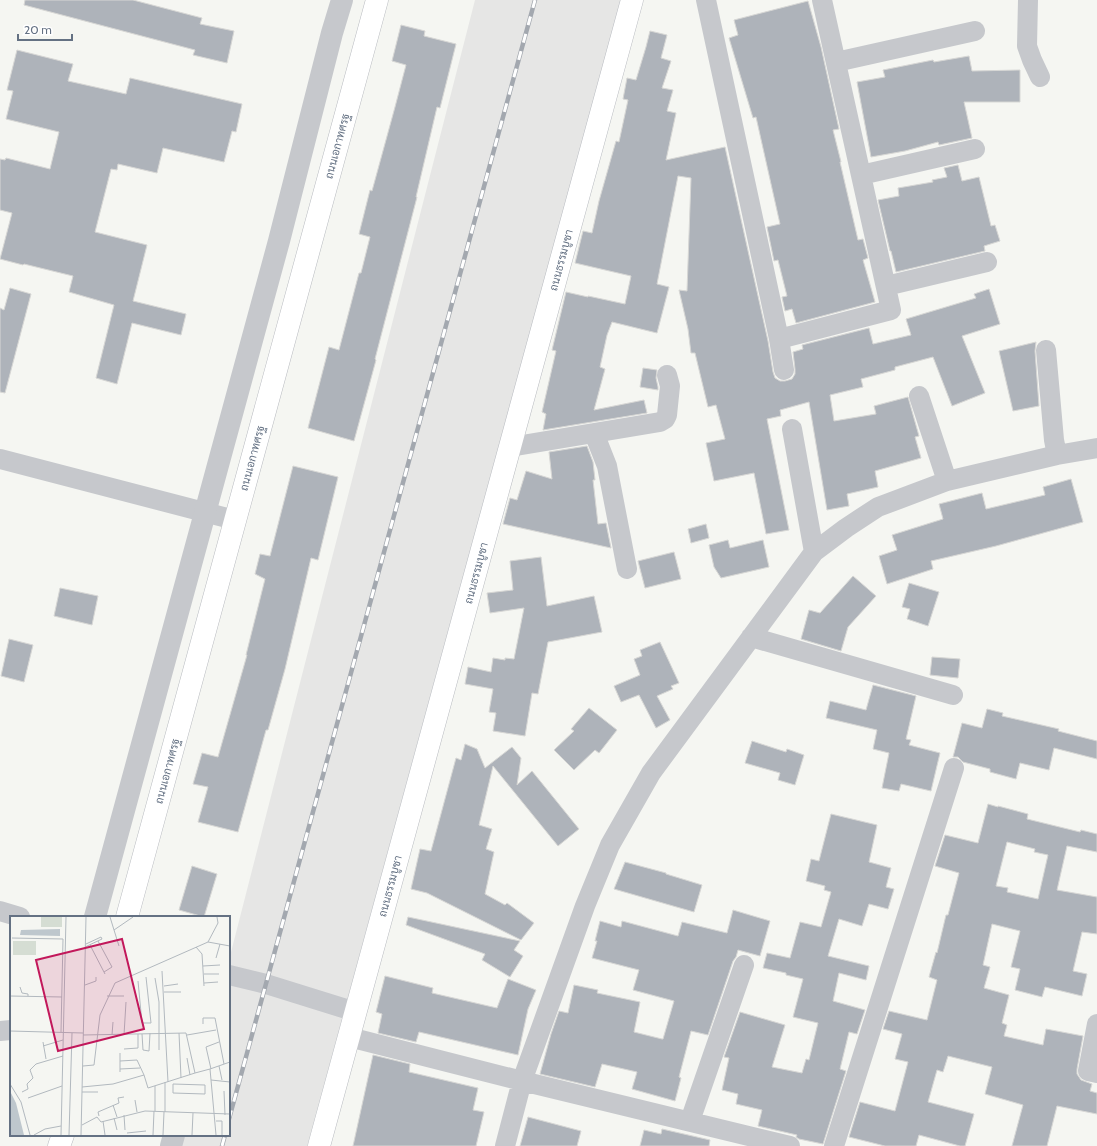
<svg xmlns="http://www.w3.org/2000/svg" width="1097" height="1146" viewBox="0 0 1097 1146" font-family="Cabin,Sarabun,sans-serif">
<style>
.built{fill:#e6e6e5}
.building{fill:#aeb3ba;stroke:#d7d7d5;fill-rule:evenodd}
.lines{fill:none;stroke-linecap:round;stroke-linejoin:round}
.secondary-casing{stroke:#b8bbc0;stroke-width:23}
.minor{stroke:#c6c8cc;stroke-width:20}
.tertiary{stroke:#c6c8cc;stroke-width:22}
.secondary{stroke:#fff;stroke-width:22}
.rail-casing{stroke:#a3a8af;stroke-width:4.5}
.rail{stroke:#fff;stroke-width:3;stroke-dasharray:9;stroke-linecap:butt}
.labels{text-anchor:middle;stroke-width:4;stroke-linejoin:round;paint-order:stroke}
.street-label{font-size:11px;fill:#647183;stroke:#fff}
.inset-road{fill:none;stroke:#b2b9bf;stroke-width:1}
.view{fill:#c2185b;fill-opacity:0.15;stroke:#c2185b;stroke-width:2}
.inset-edge{fill:none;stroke:#647183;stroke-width:2}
</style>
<rect width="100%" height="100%" fill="#f5f6f2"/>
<path class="built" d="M475 0H621L307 1146H181L184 1135H229V960Z"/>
<path class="building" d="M25 0H133L202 18 200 24 234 31 227 63 193 55 195 50 24 5Z
M808 1 821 47 839 129 833 130 841 162H840L858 240 863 239 868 258 863 260 875 302 796 323 792 309 785 311 782 297 787 296 778 260 774 261 767 227 780 224 756 117 753 118 729 38 738 35 734 20Z
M401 25 425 31 424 36 456 44 440 108 437 107 416 197H417L375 359 376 360 354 441 308 428 329 347 339 350 359 273H361L370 237 359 234 370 190 372 191 395 107 406 65 392 61Z
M650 31 667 35 661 58 671 61 662 88 673 90 667 111 676 113 666 160 725 147 768 341 773 372 775 378 780 381H785L792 379 795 374V369L793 352 803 349 802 345 869 328 873 344 911 335 906 319 976 298 974 294 989 289 1000 324 962 336 985 393 952 406 933 357 895 367V370L861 379 863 387 830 395 834 421 876 414 874 406 908 397 919 436 915 437 921 458 875 471 878 487 847 494 849 506 827 510 809 402 780 410 781 416 767 419 789 530 766 534 754 473 714 481 706 443 725 439 716 405 708 407 695 353H691L688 329 679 290 687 291 691 178 678 176 657 284 669 287 657 333 612 322 607 335 600 367 605 369 594 410 644 400 647 413 543 430 546 414 542 412 556 351 552 350 566 292 588 297V296L625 304 631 276 575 263 583 231 592 233 599 201 616 141 619 142 628 100 623 99 627 78 636 80 646 47Z
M17 50 73 64 68 81 126 94 130 78 242 104 236 132 232 131 224 162 163 148 157 173 118 164 117 170 111 169 95 232 147 245 133 301 186 314 181 335 132 323 117 384 96 378 114 305 69 292 73 276 24 264 23 265 0 259 12 213 0 210V159L5 160 6 158 50 169 59 132 6 119 13 91 7 90Z
M969 56 972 71 1020 70V102H964L972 138 939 145 938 142 905 151 871 157 857 82 885 77 883 70 933 60 934 62Z
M958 165 962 181 979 177 991 226 995 225 1000 241 984 246 985 251 896 272 891 251H890L878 200 899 196 898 188 933 182 932 180 947 177 944 168Z
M10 288 31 294 5 393 0 392V308L4 310Z
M1036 342 1035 351 1039 406 1013 411 999 351Z
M643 368 657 370 656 378 658 387V390L640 387Z
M587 446 593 462 595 480H593L598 524 606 523 611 548 503 524 510 498 517 500 526 471 552 479 549 452Z
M293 466 338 477 318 560 311 558 285 669 268 730H266L238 832 198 822 208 787 193 784 202 753 218 757 247 655H246L265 579 255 574 260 554 270 556Z
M1071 479 1083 522 996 546 931 561 933 569 887 584 879 556 897 550 892 535 943 519 939 504 982 493 986 509 1045 495 1043 487Z
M706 524 709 538 691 543 688 529Z
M728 540 730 548 763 540 769 567 721 578 714 567 709 545Z
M674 552 681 579 645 588 638 561Z
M541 557 547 606 594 596 602 632 548 642 538 694 532 693 525 736 493 731 496 713 489 712 493 689 465 684 468 667 491 672 493 658 505 660V658L514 659 524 608 490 613 487 593 513 590 510 561Z
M853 576 876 596 848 627 841 651 801 639 809 610 820 613Z
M909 583 939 592 928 626 907 619 910 609 902 607Z
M60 588 98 596 92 625 54 616Z
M9 639 33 645 24 682 1 676Z
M660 642 679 683 671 686 673 689 657 696 670 720 656 728 639 695 621 702 614 686 640 675 634 659 642 656 640 650Z
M932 657 960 659 958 678 930 675Z
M873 685 916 696 906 739 911 740 909 745 940 753 931 791 901 784 899 791 882 788 889 753 873 749 877 730 826 718 830 701 866 710Z
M589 708 617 730 599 753 595 750 574 770 554 750 574 731 571 729Z
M987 709 1003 713 1002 716 1059 729 1058 731 1097 741V759L1054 748 1049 770 1020 763 1016 779 990 772V769L963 762 958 757H953L962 723 982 728Z
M752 741 786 752 787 749 804 755 795 785 778 780 780 773 745 763Z
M465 744 477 749 485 768 512 747 521 758 517 785 532 771 579 829 558 846 493 766 479 825 492 829 486 849 494 852 485 894 505 905 507 903 534 923 521 940 427 893 411 889 420 849 431 851 456 758 461 760Z
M988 804 998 807V806L1028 814 1027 819 1080 832 1081 830 1097 834V852L1067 846 1057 890 1097 897V934L1082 932 1073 971 1087 974 1082 996 1045 987 1042 997 1015 990 1020 969 1011 967 1020 931 992 924 983 965 990 967 984 988 1009 995 1002 1023 1007 1025 1004 1036 1043 1045 1046 1029 1083 1036 1077 1069V1074L1081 1080 1092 1084 1090 1091 1097 1093V1114L1057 1106 1047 1146H1012L1023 1105 985 1094 992 1067 948 1056 943 1072 937 1070 928 1102 974 1114 965 1146H960L919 1135 916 1146H885L849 1137 860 1102 895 1111 908 1062 895 1059 902 1034 883 1029 889 1011 927 1020 937 980 929 977 936 952 937 953 946 915H948L959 873 935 866 945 835 978 843ZM1007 842 1035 849 1034 852 1048 855 1038 899 1007 892 1008 888 996 886Z
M831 814 877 825 869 862 891 868 886 887 894 889 888 909 869 904 862 926 839 919 828 956 869 966 866 980 839 973 833 1001 865 1010 857 1034 849 1032 840 1069 846 1071 823 1144 799 1139 796 1137 797 1135 758 1126 762 1110 736 1104 738 1094 722 1090 729 1058 724 1057 740 1012 785 1025 772 1067 802 1073 806 1059 809 1060 818 1023 793 1017 803 979 786 975V973L763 968 767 953 790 958 800 922 821 927 831 892 824 890 825 886 806 881 811 859 819 861Z
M625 862 666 873V874L702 885 694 912 614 889Z
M192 866 217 874 204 917 179 910Z
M733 910 770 921 760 956 738 950 736 957 733 961 708 1035 691 1031 679 1077 681 1078 675 1101 632 1089 637 1072 602 1064 595 1087 540 1074 551 1034 559 1011 568 1013 574 985 598 990 597 993 640 1002 634 1032 662 1039H663L674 1001 633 990 639 970 592 958 597 941H595L600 921 621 927 622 921 678 936 682 922 727 933Z
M408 917 520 941 514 950 523 956 510 977 482 960 485 954 406 925Z
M385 976 433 988 432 993 497 1008 508 979 536 990 528 1009 518 1055 419 1032 416 1042 378 1033 382 1014 376 1012Z
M373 1055 410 1064 409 1072 478 1088 473 1110 484 1112 476 1146H353Z
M528 1117 581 1131 577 1146H520Z
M662 1129 710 1140 709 1146H640L644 1130 661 1134Z"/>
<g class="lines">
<g class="secondary-casing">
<path id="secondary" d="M127 917 377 0
M59 1146 63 1135
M319 1146 632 0"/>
</g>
<path class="minor" d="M706 0 779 339 784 370
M1028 0 1027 46 1032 60 1040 77
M836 62 975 31
M861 175 975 149
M886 286 987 262
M779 339 891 310 822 0
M1046 350 1054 440 1057 455
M919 396 947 481
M792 429 814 552
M594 433 607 466 627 569
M510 447 660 422 665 419 667 415 670 386 667 375
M0 459 235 520
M751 637 953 695
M0 911 20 917
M229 975 266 984 356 1012
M1097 1024 1088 1071 1097 1073
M0 1031 11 1030
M349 1037 522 1081 790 1146
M690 1121 744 965
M505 1146 522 1081 585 906 610 845 651 773 814 552 846 528 878 507 947 481 1057 455 1097 448
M834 1146 954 768"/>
<path class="tertiary" d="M95 917 279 241 332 33 342 0
M171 1146 174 1135"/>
<use href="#secondary" class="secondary"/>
<g class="rail-casing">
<path id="rail" d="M229 1119 535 0
M222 1146 225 1135"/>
</g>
<use href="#rail" class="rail"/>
</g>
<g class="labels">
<g class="street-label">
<text transform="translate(337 146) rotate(-75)" y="4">ถนนเอกาทศรฐ</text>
<text transform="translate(561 260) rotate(-75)" y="4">ถนนธรรมบูชา</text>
<text transform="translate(252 458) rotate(-75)" y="4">ถนนเอกาทศรฐ</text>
<text transform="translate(476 573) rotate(-75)" y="4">ถนนธรรมบูชา</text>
<text transform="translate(167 771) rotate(-75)" y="4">ถนนเอกาทศรฐ</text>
<text transform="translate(390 886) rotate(-75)" y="4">ถนนธรรมบูชา</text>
</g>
</g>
<g transform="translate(10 916)">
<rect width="220" height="220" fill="#f5f6f2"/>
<path d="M31 1H52V11H31ZM3 25H26V39H3Z" fill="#d5ddd3"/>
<path d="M50 13V20L10 19 11 14ZM0 175 6 187 14 219H0Z" fill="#bec7cd"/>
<path class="inset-road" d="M100 1 104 14M2 22 53 23M88 25 102 51 94 56M198 26 208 7 207 1M80 29 95 58M109 30 104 14 123 1M75 31 92 23 91 21 76 28M186 31 192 38 194 70M206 42 210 28M193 50 210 49M152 55 158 166M194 58H209M145 62 149 86V134M128 65 132 107H141L136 61M194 67 208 66M75 69 86 65V61M154 70 168 68M10 71 12 77 18 78V80M154 76H171M0 80 52 81M97 80H114M193 108V102H205L214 148M0 115 73 117M51 116 53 23M169 117 171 162M132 118 133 134 139 135 140 117M73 119 176 117 185 157 200 153 206 219M102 119 103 106M114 119 116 86M177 119 206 114M33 126 36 143M33 130 53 124M114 133 128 132V118M177 142 180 159M110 145 127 144 134 159M73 150 84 149 90 99 105 67 198 26 220 30M209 150 212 164M110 153 130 152M200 153 220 146M201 153 196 131 209 126M110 156V137M201 164 220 166M0 168 11 186 20 219M163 168 195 169V178L163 177ZM72 171 103 168 134 159 138 172 185 157M214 175 215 199M12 176 18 173 17 168 23 162 20 154 26 148 53 140M72 176H88M18 182 52 170M125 184 127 196M103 189 107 201M145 195V170M155 196V166M114 199 115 214M89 200 88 196 109 187 108 182 114 181M104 202 107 214M93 205 95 219M206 205H212V219M72 209 87 201 91 206 135 195 220 198M117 217 136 215M24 219 35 213 51 210M51 219 56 1M59 219 62 117M71 219 76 1M143 219 144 195M153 219 154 196M182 219 183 197"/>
<path class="view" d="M112 23 134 113 48 135 26 44Z"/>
<rect width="220" height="220" class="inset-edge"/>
</g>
<path d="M18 34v6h54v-6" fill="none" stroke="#647183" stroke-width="2"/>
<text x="24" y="34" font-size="12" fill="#647183" stroke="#ffffff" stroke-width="3" paint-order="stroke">20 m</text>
</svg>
